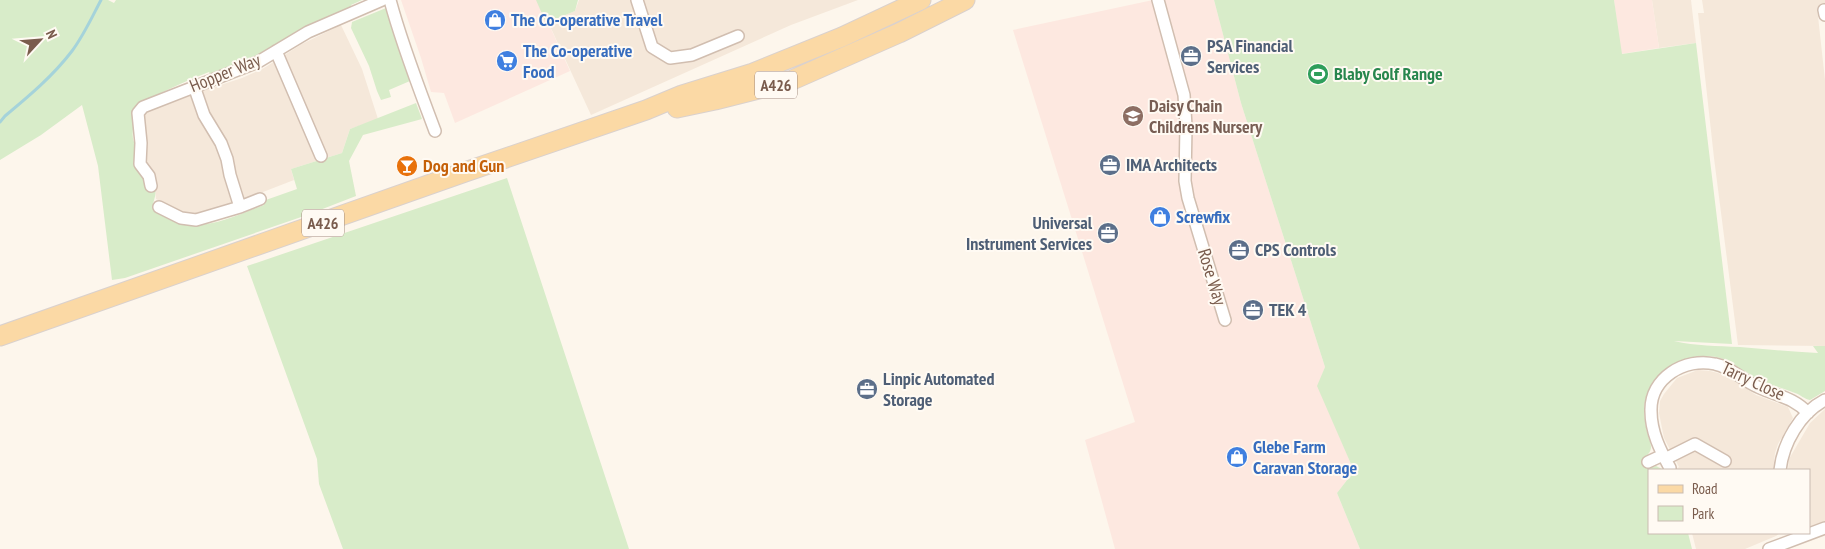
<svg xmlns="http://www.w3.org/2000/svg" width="1825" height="549" viewBox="0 0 1825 549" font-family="'PT Sans Narrow',sans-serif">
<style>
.residential{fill:#f5e8da}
.commercial{fill:#fde8e0}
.green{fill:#d8ecc9}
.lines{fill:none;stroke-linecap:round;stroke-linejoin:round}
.stream{stroke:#a5d3da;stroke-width:3}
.street-casing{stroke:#d1beb0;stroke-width:14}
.primary-casing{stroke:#dad1cd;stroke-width:21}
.street{stroke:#fff;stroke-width:11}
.primary{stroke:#fbd9a5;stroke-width:19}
.labels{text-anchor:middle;stroke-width:4;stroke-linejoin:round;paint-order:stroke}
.shield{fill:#fffaf3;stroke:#a28b7f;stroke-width:1}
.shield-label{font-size:16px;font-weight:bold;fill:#7a5c4d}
.shop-label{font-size:18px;font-weight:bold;fill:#366cbe;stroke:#fffaf3;text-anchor:start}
.service-label{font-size:18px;font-weight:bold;fill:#4e5e75;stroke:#fffaf3;text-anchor:start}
.street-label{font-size:18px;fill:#7a5c4d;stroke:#fffaf3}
.leisure-label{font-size:18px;font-weight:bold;fill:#27864d;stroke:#fffaf3;text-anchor:start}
.education-label{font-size:18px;font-weight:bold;fill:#785e54;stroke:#fffaf3;text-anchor:start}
.food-label{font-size:18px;font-weight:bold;fill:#c56008;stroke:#fffaf3;text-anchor:start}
</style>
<rect width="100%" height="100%" fill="#fdf6ec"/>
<path class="residential" d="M579 0H858L791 25 591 115 548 22 575 11Z
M1652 0H1691L1696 43 1659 48Z
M1702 0H1825V6L1817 7 1825 80V346L1738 345 1714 158 1698 13H1704Z
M341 25 362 69 378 119 350 129 342 153 291 169 294 180 216 210 195 216 182 212 156 199 154 178 147 170 143 157 147 144 140 123 144 110 242 78 264 68 302 44Z
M1698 370 1710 371 1718 373 1728 377 1756 395 1788 407 1793 418 1778 444 1775 453 1773 470H1674L1679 467 1664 438 1659 413 1660 401 1664 394 1677 378Z
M1825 409V523L1811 528 1809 527V470H1788L1789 459 1810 423Z
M1692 533H1780L1776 536 1745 549H1696Z"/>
<path class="commercial" d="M401 0H538L570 71 455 123 444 93 431 92 421 58Z
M1153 0H1214L1241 103 1325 367 1318 386 1354 471 1337 493 1360 549H1115L1085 440 1135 422 1013 30Z
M1614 0H1652L1659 48 1621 54Z"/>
<path class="green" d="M0 0H108L114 3 116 0H362L351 5 352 8 254 60 211 76 209 72C185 81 163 92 140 103 137 116 127 136 137 147 143 161 152 175 155 189 157 197 152 201 153 209 192 239 224 220 264 205L263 201 297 189 291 169 342 153 350 129 416 103 422 119 363 135 349 161 356 196 307 215 125 278 112 280 98 166 82 105 41 135 0 160Z
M536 0H578L575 11 546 23Z
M1214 0H1614L1622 54 1696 43 1732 344 1674 341C1696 346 1717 346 1740 347 1766 349 1792 352 1818 353L1813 346H1825V391L1810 400C1804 399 1801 395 1795 393 1777 386 1761 383 1745 371L1743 372C1737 366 1729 360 1720 358 1689 350 1652 368 1645 401 1643 412 1645 425 1648 436 1649 439 1651 443 1651 447 1651 452 1647 456 1643 459L1648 468 1656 466 1664 470H1649V533H1688L1692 549H1360L1337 493 1354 471 1317 386 1325 367 1241 103Z
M386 8 404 59 410 81 389 90 391 97 381 100 377 91 369 66 351 28 352 22Z
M507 178 629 549H343L319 484 317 459 247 266Z"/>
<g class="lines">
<path class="stream" d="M0 122 5 116C29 96 53 76 72 51 84 35 92 17 101 0"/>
<g class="street-casing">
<path id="street" d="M390 0C402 45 419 88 435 131
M637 0 652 47 670 58 692 55 738 36
M1158 0 1184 95 1186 126 1185 181 1188 198 1225 320
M1824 10 1825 15
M276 51 321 156
M151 186 149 176 140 164 141 143 138 113 143 107 258 62 308 32 382 0
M159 207 181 218 196 220 240 207 230 175 227 159 221 143 204 115 194 86
M240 207 260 199
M1665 459 1695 444 1725 461
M1648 462 1663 455
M1670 468C1660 450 1651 432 1651 411 1650 378 1685 357 1715 364 1731 367 1743 381 1758 387 1777 396 1793 397 1808 413
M1780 470C1783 443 1800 413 1825 400
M1769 549 1825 528"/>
</g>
<g class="primary-casing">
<path id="primary" d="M677 108 715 100 790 81 899 33 965 0
M0 336 465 172 646 110 682 95 753 73 842 37 921 0"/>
</g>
<use href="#street" class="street"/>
<use href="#primary" class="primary"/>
</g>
<defs>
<g id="shop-disc" transform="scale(1.125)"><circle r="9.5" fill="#3f7fe0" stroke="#fffaf3"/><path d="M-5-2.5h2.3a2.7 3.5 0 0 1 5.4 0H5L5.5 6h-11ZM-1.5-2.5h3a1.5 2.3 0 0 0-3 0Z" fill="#fff"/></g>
<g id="office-disc" transform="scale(1.125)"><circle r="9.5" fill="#5c6f8a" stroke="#fffaf3"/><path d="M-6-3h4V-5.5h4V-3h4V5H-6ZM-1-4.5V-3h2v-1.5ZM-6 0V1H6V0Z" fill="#fff"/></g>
<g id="supermarket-disc" transform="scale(1.125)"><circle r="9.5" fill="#3f7fe0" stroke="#fffaf3"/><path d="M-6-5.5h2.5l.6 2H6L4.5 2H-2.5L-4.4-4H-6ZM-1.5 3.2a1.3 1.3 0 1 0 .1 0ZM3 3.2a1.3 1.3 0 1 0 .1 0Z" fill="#fff"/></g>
<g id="stadium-disc" transform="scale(1.125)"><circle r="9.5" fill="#2e9e5b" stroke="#fffaf3"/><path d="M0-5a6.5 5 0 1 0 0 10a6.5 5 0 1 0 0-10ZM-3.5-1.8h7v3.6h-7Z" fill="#fff"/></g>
<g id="school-disc" transform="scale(1.125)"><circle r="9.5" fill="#8d6e63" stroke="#fffaf3"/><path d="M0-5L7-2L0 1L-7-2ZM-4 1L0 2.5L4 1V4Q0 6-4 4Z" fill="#fff"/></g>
<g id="bar-disc" transform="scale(1.125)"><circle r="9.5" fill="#e8710a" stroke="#fffaf3"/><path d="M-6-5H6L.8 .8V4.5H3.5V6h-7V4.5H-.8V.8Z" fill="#fff"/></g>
</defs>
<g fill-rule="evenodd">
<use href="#shop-disc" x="495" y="20"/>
<use href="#office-disc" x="1191" y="56"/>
<use href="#supermarket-disc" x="507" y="61"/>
<use href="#stadium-disc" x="1318" y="74"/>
<use href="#school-disc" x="1133" y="116"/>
<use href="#office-disc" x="1110" y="165"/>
<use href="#bar-disc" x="407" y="166"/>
<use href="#shop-disc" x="1160" y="217"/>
<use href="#office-disc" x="1108" y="233"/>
<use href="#office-disc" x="1239" y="250"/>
<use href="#office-disc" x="1253" y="310"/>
<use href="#office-disc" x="867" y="389"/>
<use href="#shop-disc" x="1237" y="457"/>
</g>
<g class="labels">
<g class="shield">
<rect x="755" y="71.5" width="42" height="27" rx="4"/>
<rect x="302" y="209.5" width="42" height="27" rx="4"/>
</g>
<g class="shield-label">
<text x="776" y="91">A426</text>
<text x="323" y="229">A426</text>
</g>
<g class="shop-label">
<text x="511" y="26">The Co-operative Travel</text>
<text x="523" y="57">The Co-operative<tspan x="523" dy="21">Food</tspan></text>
<text x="1176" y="223">Screwfix</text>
<text x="1253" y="453">Glebe Farm<tspan x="1253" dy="21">Caravan Storage</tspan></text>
</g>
<g class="service-label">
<text x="1207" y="52">PSA Financial<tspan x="1207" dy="21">Services</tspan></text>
<text x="1126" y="171">IMA Architects</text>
<text x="1092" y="229" text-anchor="end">Universal<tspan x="1092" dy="21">Instrument Services</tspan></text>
<text x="1255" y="256">CPS Controls</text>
<text x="1269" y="316">TEK 4</text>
<text x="883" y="385">Linpic Automated<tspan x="883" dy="21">Storage</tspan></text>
</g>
<g class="street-label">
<text transform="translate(225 73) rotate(-22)" y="6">Hopper Way</text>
<text transform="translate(1212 277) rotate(73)" y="6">Rose Way</text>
<text transform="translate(1753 381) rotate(25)" y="6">Tarry Close</text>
</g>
<g class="leisure-label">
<text x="1334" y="80">Blaby Golf Range</text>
</g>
<g class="education-label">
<text x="1149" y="112">Daisy Chain<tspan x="1149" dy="21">Childrens Nursery</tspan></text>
</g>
<g class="food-label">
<text x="423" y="172">Dog and Gun</text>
</g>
</g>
<rect x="1648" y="469" width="162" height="65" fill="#fffaf3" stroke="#cabbb1"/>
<rect x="1658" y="485" width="25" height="8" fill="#fbd9a5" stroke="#cabbb1"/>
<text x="1692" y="494" font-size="15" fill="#7a5c4d">Road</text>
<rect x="1658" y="506" width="25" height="15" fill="#d8ecc9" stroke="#cabbb1"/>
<text x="1692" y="519" font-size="15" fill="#7a5c4d">Park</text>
<g transform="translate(40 40) rotate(64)" stroke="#fffaf3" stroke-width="4" paint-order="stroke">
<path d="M0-4L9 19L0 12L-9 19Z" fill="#7a5c4d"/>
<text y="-8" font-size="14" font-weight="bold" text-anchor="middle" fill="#7a5c4d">N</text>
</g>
</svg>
